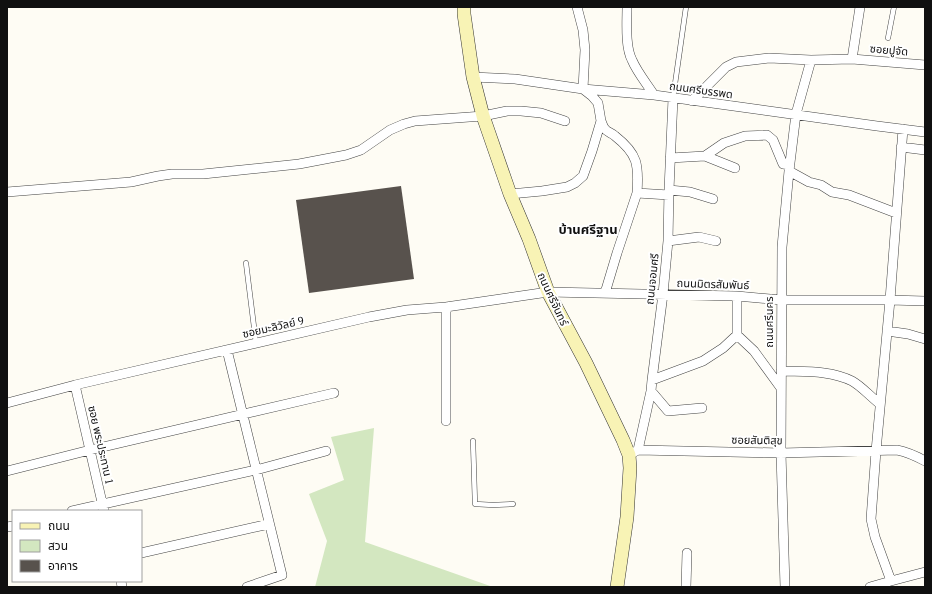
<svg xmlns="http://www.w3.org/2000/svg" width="932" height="594" viewBox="0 0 932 594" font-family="'PT Serif','Noto Sans Thai',serif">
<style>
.green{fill:#d3e7c0}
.building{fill:#58524d}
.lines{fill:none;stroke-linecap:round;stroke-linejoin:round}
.lane-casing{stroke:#434343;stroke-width:5.5}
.street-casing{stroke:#434343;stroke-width:10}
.secondary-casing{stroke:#323232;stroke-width:14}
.lane{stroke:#fff;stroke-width:4.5}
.street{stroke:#fff;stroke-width:9}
.secondary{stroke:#f8f3b5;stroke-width:13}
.labels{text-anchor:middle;stroke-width:4;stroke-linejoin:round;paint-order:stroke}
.street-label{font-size:11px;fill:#101010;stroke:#fff}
.quarter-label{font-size:13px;font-weight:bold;fill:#101010;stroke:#fff}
</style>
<rect width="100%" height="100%" fill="#fefcf4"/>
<path class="green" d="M374 428 365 542 493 587H315L327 541 309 494 344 480 331 437Z"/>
<path class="building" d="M401 186 414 279 309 293 296 200Z"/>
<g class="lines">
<g class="lane-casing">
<path id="lane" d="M888 38 894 7
M673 98 686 7
M246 263 256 343
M473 441 475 504 493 505 513 504"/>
</g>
<g class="street-casing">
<path id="street" d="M627 7C627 22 625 47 632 60 637 72 647 84 654 95
M852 59 925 65
M473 77 515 79 583 89 654 95 877 126 925 132
M692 101 726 67 736 62 769 58 811 60 852 59 860 7
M601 121C602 123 603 127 605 129 607 132 612 133 615 136 638 154 639 165 637 193L669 195
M901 147 925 150
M705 156 724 143 745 136 767 135 773 140 783 164 790 165
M670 158 705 156 735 168
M789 171 809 182 821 185 832 192 849 195 896 213
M669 190 690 192 713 199
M7 192 131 182 158 176 172 174H203L299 164 346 155 361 150 390 130 404 124 415 121 483 116 507 111H521L541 113 565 121
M510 194 542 191 567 187 575 183 583 176 592 151 601 121 598 103 592 96 583 89 585 50 583 30 577 7
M668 241 699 237 716 241
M605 293 617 253 637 193
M737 296V335L754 351 781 388
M446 307V421
M887 331 908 334 925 339
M227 350 282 575 247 587
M781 371C805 372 830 370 852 381 860 385 872 398 880 404
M652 380 703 361 723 348 737 335
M75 385 104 511
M651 391 668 411 702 408
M7 403 75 385 369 317 407 310 446 307 548 292 737 296 782 300H890L925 301
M638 450 781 453 897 450C907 452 916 456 925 461
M629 455 638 450 651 391 652 380 663 294 668 241 669 190 673 98
M7 471 90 450 334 393
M72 511 103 504 256 470 326 451
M7 527 13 526
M141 553 269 524
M121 581 122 587
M891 581 925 572
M686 587 687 553
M785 587 781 453 782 247 789 171 796 114 811 60
M870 587 891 581 875 537 871 519 876 451 890 300 903 129"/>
</g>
<g class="secondary-casing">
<path id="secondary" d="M464 7V14L473 77 483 116 510 194 529 239 548 292 586 363 623 440 629 455 630 468 627 517 617 587"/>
</g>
<use href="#lane" class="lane"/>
<use href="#street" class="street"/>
<use href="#secondary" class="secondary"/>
</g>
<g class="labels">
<g class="street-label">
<text transform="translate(889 50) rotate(5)" y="4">ซอยปูจัด</text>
<text transform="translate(701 90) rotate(8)" y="4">ถนนศรีบรรพด</text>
<text transform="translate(652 279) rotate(-84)" y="4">ถนนจอมศรี</text>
<text transform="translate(713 284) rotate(2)" y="4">ถนนมิตรสัมพันธ์</text>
<text transform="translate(553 299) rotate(65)" y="4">ถนนศรีจันทร์</text>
<text transform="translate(769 322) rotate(-90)" y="4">ถนนศรีนคร</text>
<text transform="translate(273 327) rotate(-13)" y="4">ซอยมะลิวัลย์ 9</text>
<text transform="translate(757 440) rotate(1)" y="4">ซอยสันติสุข</text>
<text transform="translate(101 445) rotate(77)" y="4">ซอย พระประทาน 1</text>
</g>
<g class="quarter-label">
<text x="588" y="234">บ้านศรีฐาน</text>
</g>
</g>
<rect width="932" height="594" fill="none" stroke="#101010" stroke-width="16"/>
<rect x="12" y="510" width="130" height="72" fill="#ffffff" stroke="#9f9f9f"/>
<rect x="20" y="523" width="20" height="6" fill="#f8f3b5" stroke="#9f9f9f"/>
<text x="48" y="530" font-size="12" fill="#101010">ถนน</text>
<rect x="20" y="540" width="20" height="12" fill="#d3e7c0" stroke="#9f9f9f"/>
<text x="48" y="550" font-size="12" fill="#101010">สวน</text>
<rect x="20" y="560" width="20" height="12" fill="#58524d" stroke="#9f9f9f"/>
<text x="48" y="570" font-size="12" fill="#101010">อาคาร</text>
</svg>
